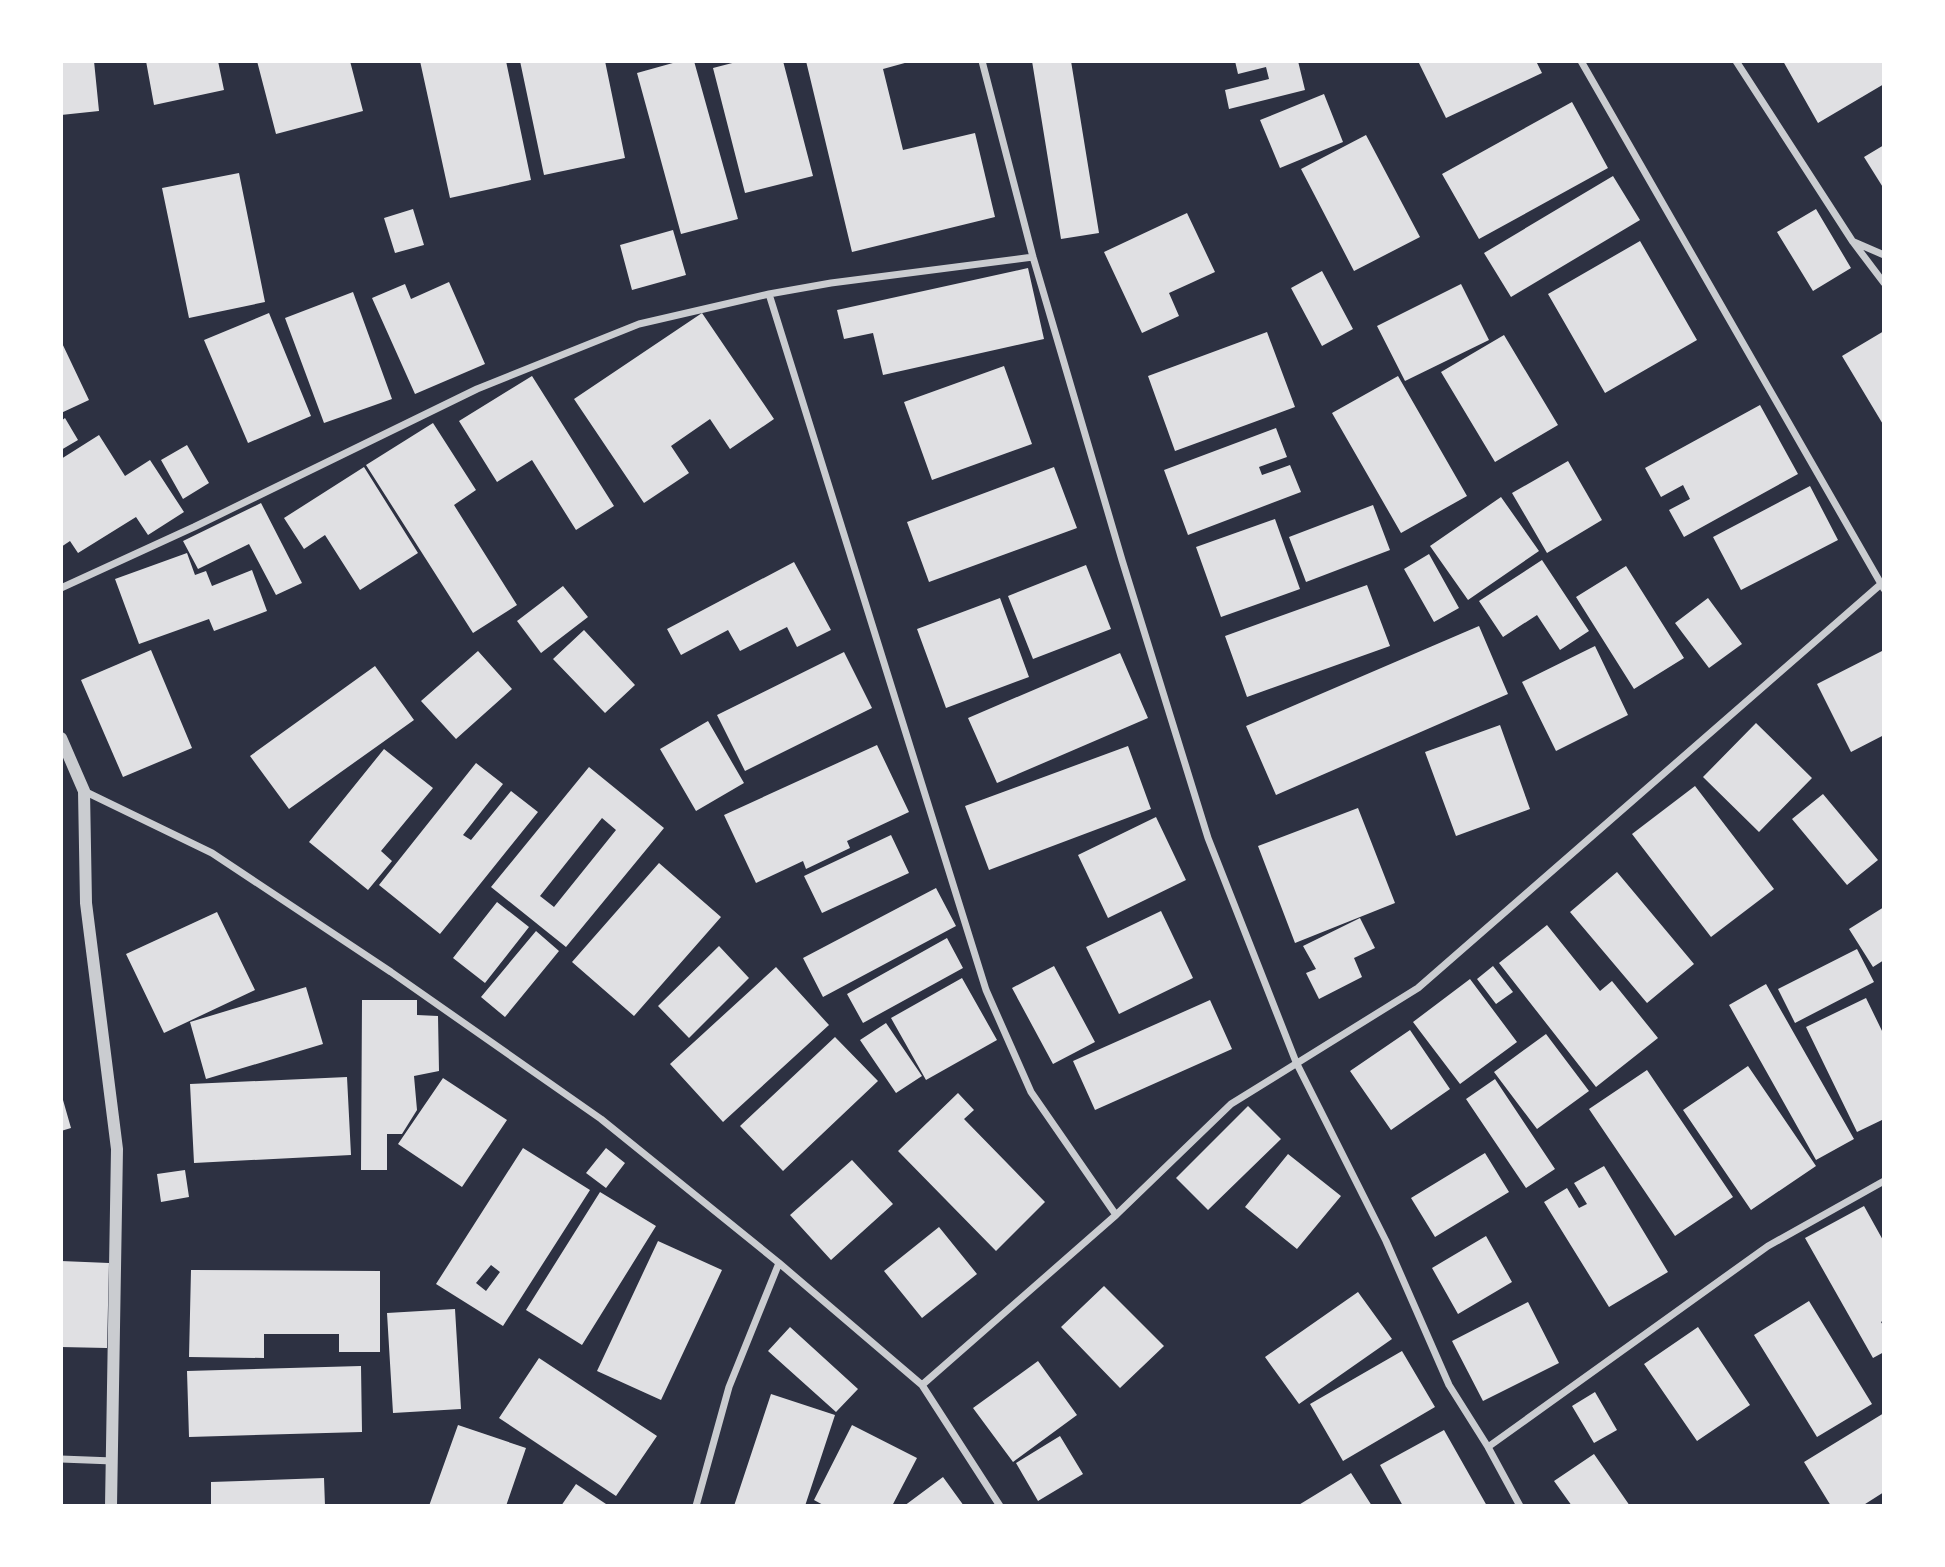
<svg xmlns="http://www.w3.org/2000/svg" width="1945" height="1567" viewBox="0 0 1945 1567" font-family="Arial,sans-serif">
<style>
.building{fill:#e0e0e3;fill-rule:evenodd}
.lines{fill:none;stroke-linecap:round;stroke-linejoin:round}
.minor{stroke:#caccd0;stroke-width:7}
.tertiary{stroke:#caccd0;stroke-width:12}
</style>
<rect width="100%" height="100%" fill="#2d3142"/>
<path class="building" d="M61 61H94L99 111 61 115Z
M146 61H218L224 90 154 105Z
M257 61H350L363 111 276 134Z
M420 61H506L531 180 450 198Z
M520 61H605L625 158 544 175Z
M680 61H694L738 219 681 234 637 73Z
M740 61H783L813 176 745 193 713 68Z
M806 61H912L883 69 903 150 975 133 995 217 852 252Z
M1032 61H1071L1099 233 1061 239Z
M1235 61H1298L1305 90 1229 109 1225 90 1269 79 1266 67 1238 74Z
M1418 61H1536L1542 73 1446 118Z
M1783 61H1884V84L1818 123Z
M1324 94 1343 142 1280 168 1260 120Z
M1572 102 1608 168 1479 239 1442 174Z
M1366 135 1420 237 1354 271 1301 169Z
M1884 145V189L1864 157Z
M239 173 265 302 189 318 162 188Z
M1613 176 1640 220 1511 297 1484 253Z
M413 209 424 245 395 253 384 218Z
M1816 209 1851 268 1813 291 1777 232Z
M1187 213 1215 272 1169 293 1179 316 1142 333 1104 252Z
M673 230 686 275 632 290 620 245Z
M1640 241 1697 340 1605 393 1548 294Z
M1028 268 1044 339 883 375 873 333 844 339 837 310Z
M1322 271 1353 329 1322 346 1291 288Z
M449 282 485 364 415 394 372 298 405 284 411 299Z
M1461 284 1489 340 1405 381 1377 326Z
M353 292 392 399 324 423 285 318Z
M269 313 311 416 248 443 204 340Z
M702 313 774 419 730 449 710 419 671 446 689 473 644 503 574 399Z
M1884 331V426L1842 356Z
M1267 332 1295 407 1175 451 1148 376Z
M1504 335 1558 425 1495 462 1441 372Z
M61 341 89 400 61 413Z
M1004 366 1032 444 932 480 904 402Z
M532 376 614 506 576 530 532 460 497 482 459 421Z
M1398 376 1467 496 1401 533 1332 413Z
M1760 405 1798 474 1684 537 1669 510 1690 499 1683 485 1661 497 1645 468Z
M65 418 78 440 61 450V421Z
M433 423 476 490 454 505 517 605 473 633 366 465Z
M1276 428 1287 457 1259 467 1262 475 1290 465 1301 492 1188 535 1164 470Z
M99 435 125 476 150 460 184 512 148 535 136 517 78 553 70 541 61 547V459Z
M187 445 209 483 183 499 161 460Z
M1568 461 1602 520 1547 553 1512 493Z
M364 467 418 553 360 590 325 535 304 549 284 518Z
M1054 467 1077 528 929 582 907 522Z
M1810 486 1838 540 1741 590 1713 537Z
M1501 497 1539 551 1468 600 1430 546Z
M261 503 302 583 276 595 249 544 198 569 183 541Z
M1373 505 1390 550 1306 582 1289 537Z
M1275 519 1300 589 1221 617 1196 547Z
M187 553 195 575 206 571 212 586 252 570 267 611 214 631 209 619 139 644 115 579Z
M1429 554 1459 608 1434 622 1404 569Z
M1542 560 1589 631 1560 650 1537 615 1503 637 1479 601Z
M794 562 831 630 797 647 787 627 740 651 728 630 681 655 667 629Z
M1086 565 1111 629 1033 659 1008 596Z
M1626 566 1684 658 1634 689 1576 597Z
M1367 585 1390 646 1247 697 1225 636Z
M563 586 588 617 541 653 517 621Z
M1000 598 1029 677 946 708 917 629Z
M1708 598 1742 644 1709 668 1675 623Z
M1479 626 1508 694 1276 795 1246 726Z
M584 630 635 685 605 713 553 659Z
M1595 646 1628 715 1556 751 1522 682Z
M151 650 192 748 123 777 81 680Z
M1884 650V735L1851 752 1817 684Z
M478 651 512 689 456 739 421 701Z
M844 652 872 708 745 771 717 715Z
M1120 653 1148 718 997 783 968 718Z
M375 666 414 720 289 809 250 756Z
M708 721 744 783 696 811 660 749Z
M1756 723 1812 778 1759 832 1703 777Z
M1500 725 1530 809 1456 836 1425 752Z
M877 745 909 812 847 841 850 848 806 869 803 861 756 883 724 815Z
M1128 746 1151 809 989 870 965 806Z
M384 749 433 788 381 851 392 861 368 890 309 842Z
M476 763 503 784 463 835 471 840 511 791 538 812 440 934 379 885Z
M589 767 664 828 566 947 491 887ZM602 818 616 830 554 907 540 896Z
M1695 786 1774 889 1711 937 1632 834Z
M1823 794 1878 860 1847 885 1792 819Z
M1358 808 1395 903 1295 943 1258 846Z
M1156 817 1186 880 1108 918 1078 855Z
M891 835 909 873 822 913 804 876Z
M659 863 721 917 634 1016 572 962Z
M1617 872 1694 964 1647 1003 1570 912Z
M936 888 956 926 823 997 803 958Z
M497 902 529 927 485 983 453 958Z
M1884 907V960L1873 967 1849 929Z
M1161 911 1193 978 1119 1014 1086 947Z
M217 912 255 990 164 1033 126 954Z
M1360 918 1375 948 1354 958 1362 977 1319 999 1306 973 1316 969 1303 946Z
M1547 925 1600 991 1612 981 1658 1038 1596 1087 1499 963Z
M536 931 559 951 505 1017 481 997Z
M947 938 963 968 863 1023 847 994Z
M719 946 749 978 689 1038 658 1006Z
M1857 949 1874 982 1795 1023 1778 989Z
M1054 966 1095 1042 1053 1064 1012 988Z
M1493 966 1513 992 1496 1004 1477 979Z
M776 967 829 1025 723 1122 670 1064Z
M962 978 997 1040 926 1080 891 1018Z
M1470 979 1517 1042 1460 1084 1413 1022Z
M1766 984 1854 1139 1816 1160 1729 1005Z
M306 987 323 1044 206 1079 190 1022Z
M1866 998 1884 1035V1119L1857 1132 1806 1027Z
M362 1000H417V1015L438 1016 439 1071 414 1076 417 1110 402 1134H387V1170H361Z
M1210 1000 1232 1049 1095 1110 1073 1061Z
M886 1023 922 1076 896 1093 860 1040Z
M1410 1030 1450 1089 1391 1130 1350 1071Z
M1546 1034 1589 1091 1537 1129 1494 1072Z
M835 1037 878 1081 783 1171 740 1126Z
M1748 1066 1816 1166 1751 1210 1683 1110Z
M1647 1070 1733 1197 1675 1236 1589 1109Z
M347 1077 351 1155 194 1163 190 1084Z
M443 1078 507 1120 462 1187 398 1144Z
M1495 1079 1555 1169 1526 1188 1466 1099Z
M61 1093 71 1128 61 1131Z
M958 1093 974 1110 964 1119 1045 1202 996 1251 898 1151Z
M1248 1106 1281 1139 1208 1210 1176 1178Z
M523 1148 590 1190 503 1326 436 1284ZM491 1265 500 1272 486 1291 476 1283Z
M606 1148 625 1163 606 1188 586 1173Z
M1485 1153 1509 1192 1435 1237 1411 1198Z
M1288 1154 1341 1196 1297 1249 1245 1207Z
M852 1160 893 1204 831 1260 790 1215Z
M1604 1166 1668 1272 1609 1307 1544 1202 1567 1188 1579 1208 1587 1204 1574 1183Z
M185 1170 189 1197 161 1202 157 1174Z
M600 1192 656 1226 582 1345 526 1310Z
M1864 1206 1884 1242V1320L1881 1322 1884 1327V1352L1873 1358 1805 1238Z
M939 1227 977 1274 922 1318 884 1271Z
M1486 1236 1512 1282 1458 1314 1432 1268Z
M658 1241 722 1270 661 1400 597 1371Z
M61 1261 109 1263 107 1348 61 1347Z
M191 1270 380 1271V1352H339V1334H264V1358L189 1357Z
M1104 1286 1164 1346 1120 1388 1061 1327Z
M1358 1292 1392 1339 1299 1404 1265 1357Z
M1809 1301 1872 1404 1817 1437 1754 1335Z
M1528 1302 1559 1363 1483 1401 1452 1341Z
M455 1309 461 1409 393 1413 387 1313Z
M790 1327 858 1389 836 1412 768 1351Z
M1698 1327 1750 1405 1697 1441 1644 1364Z
M1402 1351 1435 1407 1343 1461 1310 1404Z
M539 1358 657 1436 616 1496 499 1418Z
M1038 1361 1077 1415 1013 1462 973 1408Z
M361 1366 362 1432 189 1437 187 1371Z
M1595 1392 1617 1430 1594 1443 1572 1406Z
M771 1394 835 1415 805 1506H734Z
M1884 1413V1492L1862 1506H1831L1804 1462Z
M458 1425 526 1448 506 1506H429Z
M852 1425 917 1458 892 1506H825L814 1500Z
M1444 1430 1487 1506H1403L1380 1465Z
M1060 1436 1083 1474 1038 1501 1016 1463Z
M1594 1454 1630 1506H1572L1554 1481Z
M1351 1473 1372 1506H1297Z
M943 1477 964 1506H904Z
M324 1478 325 1506H211V1482Z
M576 1484 609 1506H561Z"/>
<g class="lines">
<path class="minor" d="M982 61 1033 257 1122 560 1208 838 1296 1062 1386 1241 1449 1385 1488 1447 1520 1506
M1581 61 1884 589
M1736 61 1853 242 1884 283
M1854 242 1884 255
M769 294 986 990 1031 1092 1116 1215
M61 588 194 527 477 389 639 324 769 294 831 283 1033 257
M84 791 212 853 391 972 601 1119 779 1263 922 1385 1000 1506
M922 1385 1116 1215 1231 1104 1418 988 1881 584
M1488 1447 1768 1246 1884 1181
M61 1459 113 1461
M696 1506 729 1387 779 1263"/>
<path class="tertiary" d="M61 738 84 791 86 903 117 1149 111 1506"/>
</g>
<rect width="1945" height="1567" fill="none" stroke="#ffffff" stroke-width="126"/>
</svg>
